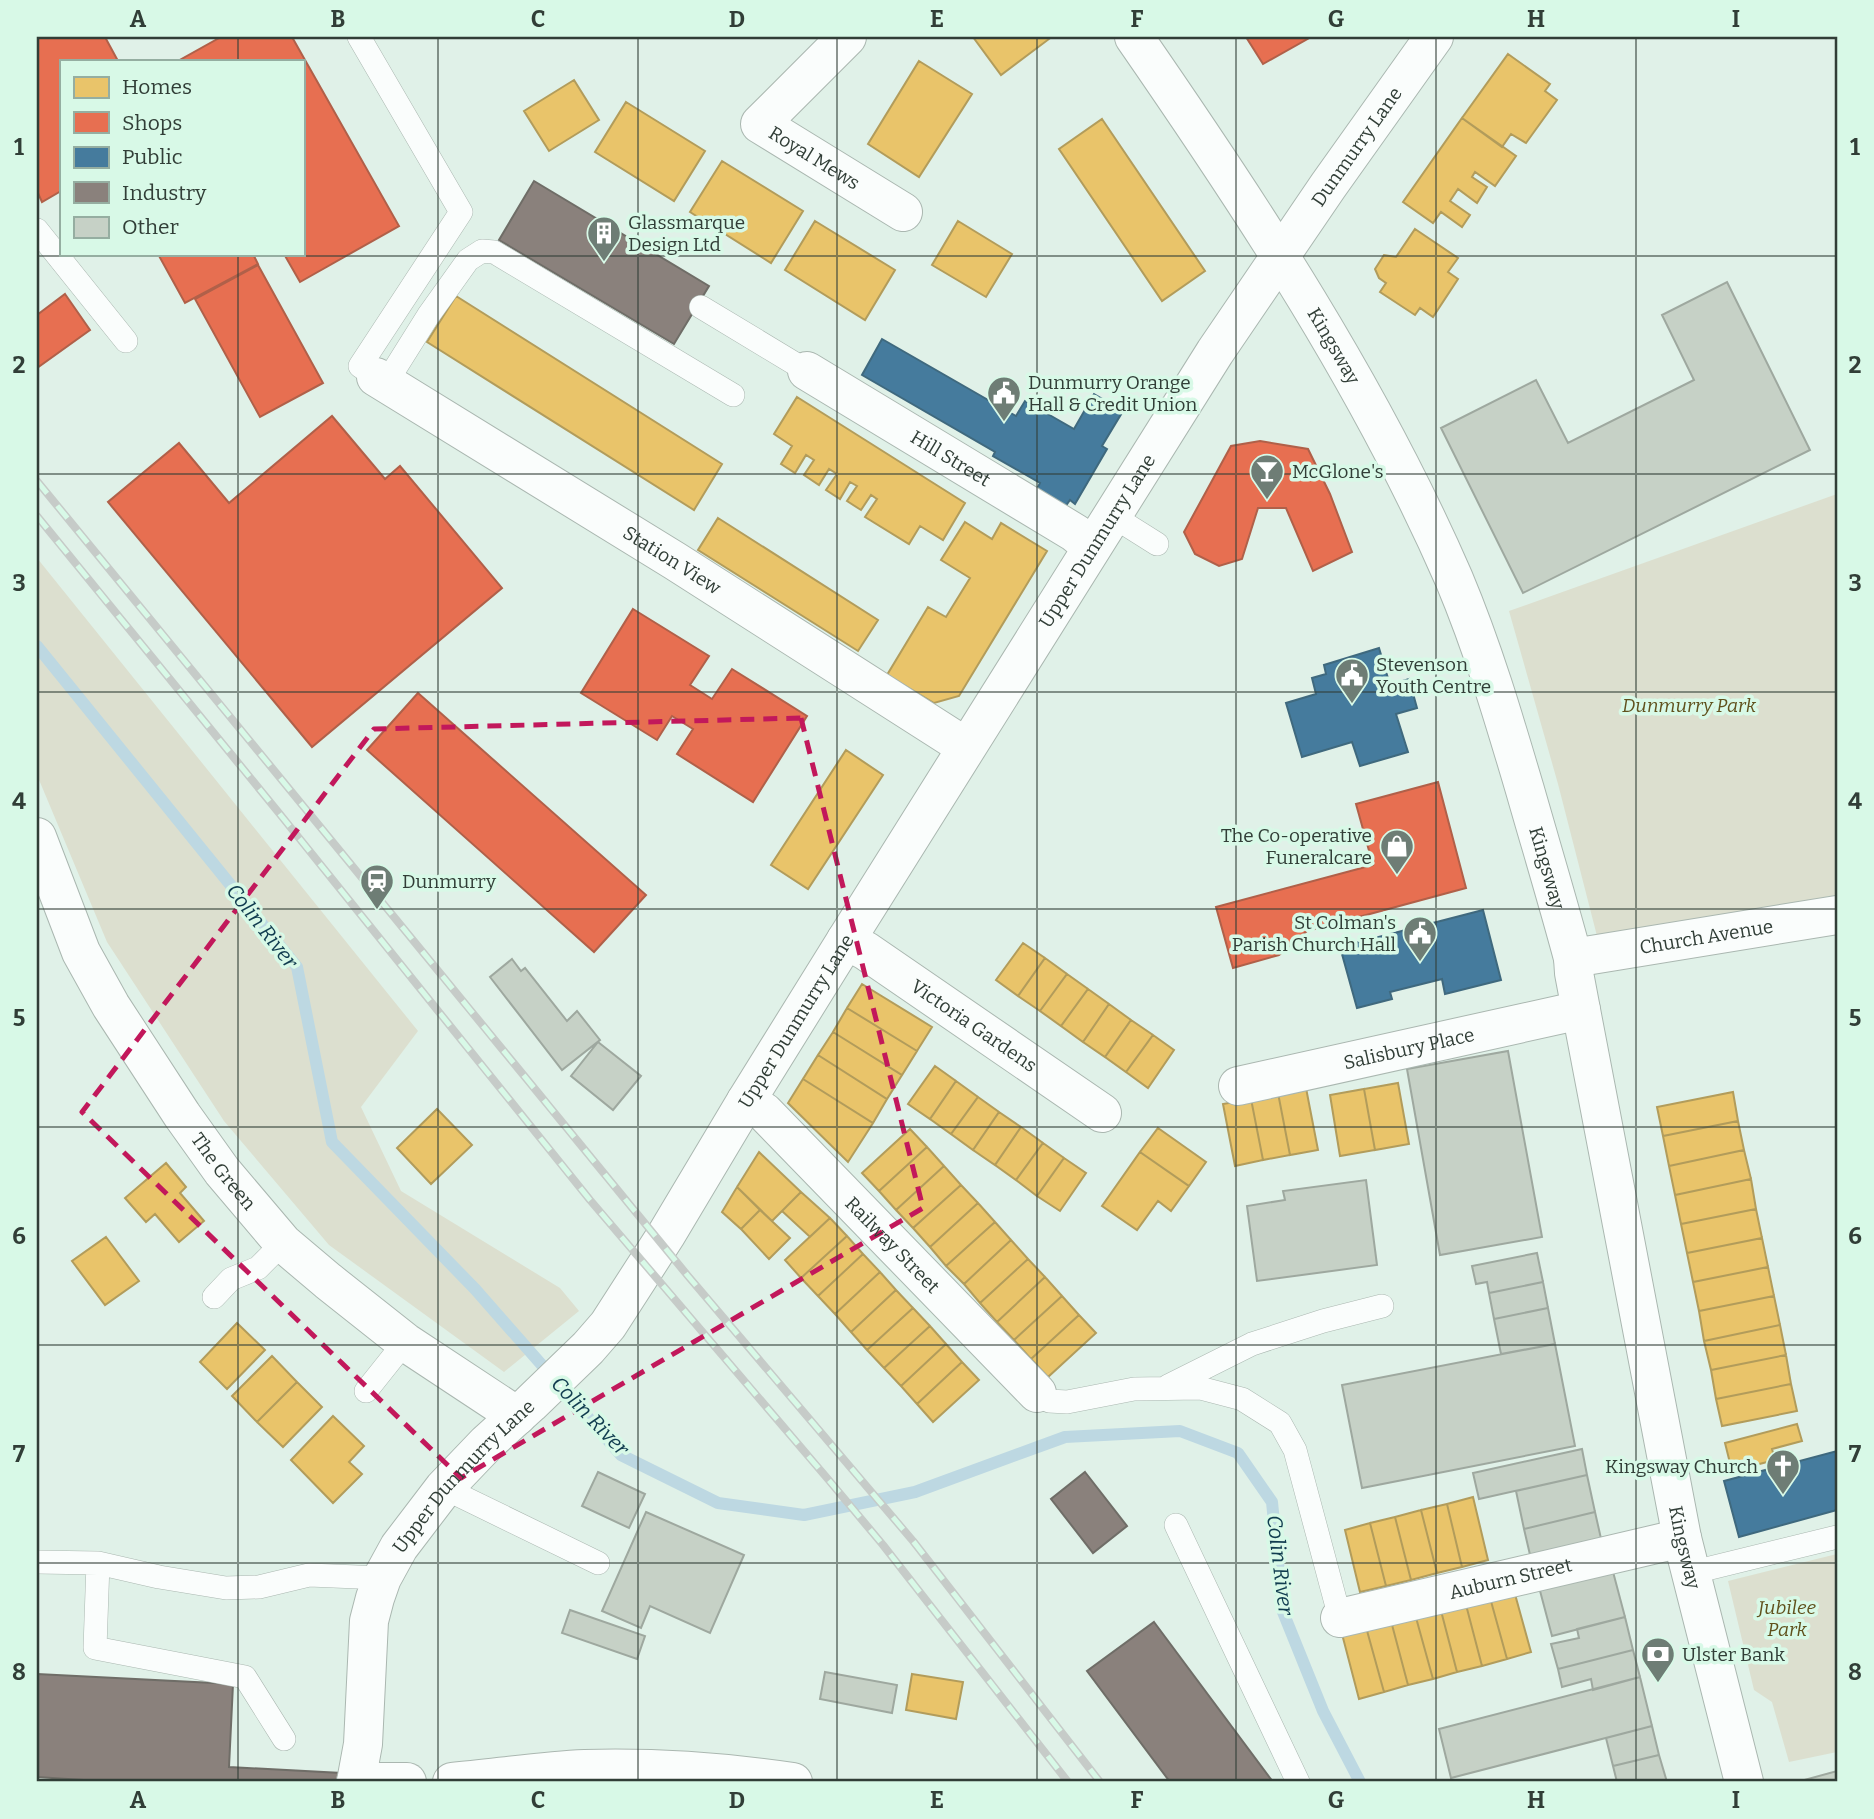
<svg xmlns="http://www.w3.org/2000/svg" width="1874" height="1819" viewBox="0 0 1874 1819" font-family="Bitter,serif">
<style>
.green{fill:#dcdfcf}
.homes{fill:#e9c46a;stroke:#b29c5b;stroke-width:2}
.shops{fill:#e76f51;stroke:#b06049;stroke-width:2}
.public{fill:#457b9d;stroke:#3f697e;stroke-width:2}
.industry{fill:#8a817c;stroke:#6f6d67;stroke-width:2}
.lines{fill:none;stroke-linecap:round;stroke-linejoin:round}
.stream{stroke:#bdd8e2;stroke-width:12}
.building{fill:#c6d1c6;stroke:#9ea89f;stroke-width:2}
.lane-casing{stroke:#aab7b0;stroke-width:24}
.street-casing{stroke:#aab7b0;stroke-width:40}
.secondary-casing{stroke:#aab7b0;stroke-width:40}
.primary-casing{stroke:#aab7b0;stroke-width:40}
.lane{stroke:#fafdfc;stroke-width:23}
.street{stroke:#fafdfc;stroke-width:38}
.secondary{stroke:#fafdfc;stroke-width:38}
.primary{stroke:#fafdfc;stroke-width:38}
.rail-casing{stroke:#c6cbc8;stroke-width:8}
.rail{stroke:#d8f9e7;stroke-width:5;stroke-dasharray:16;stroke-linecap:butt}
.marked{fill:none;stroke:#c2185b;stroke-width:5;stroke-dasharray:14 9;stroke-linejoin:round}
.grid{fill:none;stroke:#313e37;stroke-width:2;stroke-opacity:0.55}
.labels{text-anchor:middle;stroke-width:7;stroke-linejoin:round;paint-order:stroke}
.street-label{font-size:19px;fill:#313e37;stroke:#d8f9e7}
.poi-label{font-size:19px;fill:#313e37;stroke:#d8f9e7;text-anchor:start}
.park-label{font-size:19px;font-style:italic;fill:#60511d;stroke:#d8f9e7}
.water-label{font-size:21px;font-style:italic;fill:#103c4f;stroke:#d8f9e7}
.neatline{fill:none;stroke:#313e37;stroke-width:2.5}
.grid-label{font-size:23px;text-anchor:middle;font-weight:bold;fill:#313e37}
</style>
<rect width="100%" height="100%" fill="#e0f1e8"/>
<path class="green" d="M1837 494V895L1597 936 1558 784 1509 611Z
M37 558 418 1031 361 1107 401 1191 560 1288 579 1311 504 1372 329 1245 224 1121 107 942 37 775Z
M1837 1554V1752L1789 1762 1772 1702 1754 1690 1728 1581Z"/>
<path class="homes" d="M973 37H1047L1049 39 1001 75Z
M1508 54 1550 84 1545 91 1557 100 1526 143 1511 134 1502 147 1462 118Z
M919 61 972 94 919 177 868 144Z
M574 80 599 120 549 151 524 111Z
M626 102 705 151 674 201 595 152Z
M1462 118 1516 156 1495 186 1475 172 1472 177 1487 187 1477 203 1458 189 1450 201 1470 215 1462 227 1441 212 1433 223 1403 202Z
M1102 119 1205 271 1162 301 1059 149Z
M722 161 803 211 771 263 690 212Z
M815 221 895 270 865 320 785 270Z
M958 221 1012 254 986 297 932 265Z
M1415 229 1458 258 1448 272 1458 279 1433 317 1420 308 1415 315 1380 292 1386 283 1379 278 1375 269 1384 255 1396 257Z
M456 296 722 464 694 510 427 342Z
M797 397 965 503 943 540 920 526 909 544 865 517 877 499 871 495 861 510 847 501 857 486 850 482 840 499 826 490 837 474 829 469 819 485 804 475 814 460 806 455 795 473 781 464 792 446 774 434Z
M718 518 878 620 858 651 698 550Z
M965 522 992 539 1001 523 1047 551 959 696 934 703 887 675 928 607 946 617 970 578 941 560Z
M846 750 883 775 808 889 771 865Z
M1023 943 1045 958 1018 996 996 980Z
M1045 958 1067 974 1040 1011 1018 996Z
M1067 974 1088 989 1061 1026 1040 1011Z
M862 984 932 1027 917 1051 847 1008Z
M1088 989 1109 1004 1083 1042 1061 1026Z
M1109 1004 1131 1020 1105 1057 1083 1042Z
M847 1008 917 1051 902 1075 833 1032Z
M1131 1020 1153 1035 1126 1072 1105 1057Z
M833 1032 902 1075 887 1099 818 1055Z
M1153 1035 1174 1050 1148 1088 1126 1072Z
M818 1055 887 1099 873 1123 803 1079Z
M935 1066 956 1081 930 1119 908 1104Z
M803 1079 873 1123 848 1162 788 1103Z
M956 1081 978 1097 951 1134 930 1119Z
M1398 1083 1409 1144 1375 1150 1364 1089Z
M1306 1088 1318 1150 1290 1155 1278 1093Z
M1364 1089 1375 1150 1340 1156 1330 1095Z
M1733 1092 1738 1121 1663 1136 1657 1107Z
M1278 1093 1290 1155 1263 1160 1251 1099Z
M978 1097 999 1112 973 1150 951 1134Z
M1251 1099 1263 1160 1235 1166 1223 1104Z
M437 1109 472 1145 431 1184 397 1148Z
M999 1112 1021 1127 995 1165 973 1150Z
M1738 1121 1744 1150 1669 1166 1663 1136Z
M1021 1127 1043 1143 1016 1180 995 1165Z
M1158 1128 1206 1162 1189 1186 1140 1152Z
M910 1129 927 1147 879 1191 862 1173Z
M1043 1143 1064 1158 1037 1196 1016 1180Z
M927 1147 944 1166 896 1210 879 1191Z
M1744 1150 1751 1179 1675 1195 1669 1166Z
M759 1152 801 1192 772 1221 737 1187Z
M1140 1152 1189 1186 1171 1211 1158 1201 1137 1230 1102 1206Z
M1064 1158 1086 1173 1060 1211 1037 1196Z
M166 1163 186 1187 180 1193 204 1221 179 1242 155 1214 146 1222 125 1198Z
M944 1166 961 1185 913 1228 896 1210Z
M1751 1179 1756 1209 1681 1224 1675 1195Z
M961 1185 978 1203 930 1247 913 1228Z
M737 1187 760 1210 741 1229 722 1212Z
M801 1192 830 1218 810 1237 782 1211Z
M978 1203 995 1222 946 1266 930 1247Z
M1756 1209 1762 1238 1687 1253 1681 1224Z
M760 1210 790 1238 769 1259 741 1229Z
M830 1218 847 1236 801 1278 785 1260Z
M995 1222 1011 1240 964 1284 946 1266Z
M847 1236 863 1254 818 1296 801 1278Z
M106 1237 139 1281 105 1305 72 1261Z
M1762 1238 1768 1267 1693 1282 1687 1253Z
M1011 1240 1028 1259 980 1303 964 1284Z
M863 1254 880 1272 835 1314 818 1296Z
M1028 1259 1045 1277 997 1322 980 1303Z
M1768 1267 1774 1296 1699 1311 1693 1282Z
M880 1272 896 1290 851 1332 835 1314Z
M1045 1277 1062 1296 1014 1340 997 1322Z
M896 1290 913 1308 867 1350 851 1332Z
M1062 1296 1079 1315 1031 1359 1014 1340Z
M1774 1296 1780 1325 1704 1341 1699 1311Z
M913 1308 930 1326 884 1368 867 1350Z
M1079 1315 1096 1333 1048 1377 1031 1359Z
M237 1323 265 1350 227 1389 200 1362Z
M1780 1325 1786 1355 1711 1370 1704 1341Z
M930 1326 946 1344 901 1386 884 1368Z
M946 1344 962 1362 917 1404 901 1386Z
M1786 1355 1791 1384 1716 1399 1711 1370Z
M272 1356 297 1382 257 1422 232 1396Z
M962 1362 979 1380 933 1422 917 1404Z
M297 1382 322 1407 283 1447 257 1422Z
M1791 1384 1797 1411 1722 1426 1716 1399Z
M333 1416 364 1446 349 1462 362 1474 333 1503 291 1460Z
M1797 1424 1802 1441 1772 1449 1775 1460 1732 1471 1725 1443Z
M1473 1497 1488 1560 1462 1567 1447 1504Z
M1447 1504 1462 1567 1437 1573 1421 1510Z
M1421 1510 1437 1573 1411 1580 1395 1517Z
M1395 1517 1411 1580 1386 1586 1370 1523Z
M1370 1523 1386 1586 1360 1592 1345 1530Z
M1513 1587 1531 1652 1507 1659 1489 1594Z
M1489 1594 1507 1659 1482 1666 1465 1601Z
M1465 1601 1482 1666 1457 1672 1440 1607Z
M1440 1607 1457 1672 1433 1679 1415 1614Z
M1415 1614 1433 1679 1408 1685 1391 1621Z
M1391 1621 1408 1685 1384 1692 1366 1627Z
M1366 1627 1384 1692 1359 1699 1342 1634Z
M912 1674 963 1682 956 1719 906 1710Z"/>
<path class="shops" d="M37 37H105L118 61H61V191L42 202 37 191Z
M221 37H292L399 226 300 282 284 254H303V61H178Z
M1246 37H1311L1263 64Z
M158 254H253L258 264 185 303Z
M258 265 323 383 260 417 195 299Z
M65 294 90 330 37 368V315Z
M332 416 385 479 400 466 502 588 312 747 108 502 179 443 229 503Z
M1260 441 1308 449 1330 494 1352 552 1313 571 1286 508H1258L1242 559 1219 566 1195 554 1184 532 1231 446Z
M633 609 709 656 690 685 712 699 732 669 807 716 753 802 677 754 693 729 672 716 657 740 581 693Z
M418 693 646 895 594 952 367 750Z
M1438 782 1466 888 1307 931 1279 955 1233 968 1216 907 1373 865 1356 804Z"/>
<path class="public" d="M882 339 1016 416 1025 401 1074 429 1094 394 1123 411 1102 446 1107 449 1075 504 1070 500 1065 507 1036 491 1040 483 993 456 995 452 862 375Z
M1379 648 1390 685 1409 679 1417 708 1396 714 1408 752 1360 766 1352 742 1302 757 1286 703 1316 694 1312 678 1326 674 1324 665Z
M1483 910 1501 980 1445 994 1442 979 1390 992 1392 999 1357 1008 1340 947Z
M1837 1451V1510L1739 1537 1724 1481Z"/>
<path class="industry" d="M534 181 709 286 674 344 499 240Z
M1085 1472 1127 1526 1093 1553 1051 1499Z
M1154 1622 1273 1782H1170L1087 1671Z
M37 1674 233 1684 229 1767 341 1773 337 1782H114L37 1777Z"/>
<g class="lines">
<path class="stream" d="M37 646 297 967 332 1142 475 1289 621 1455 718 1503 804 1515 915 1492 1065 1437 1180 1431 1238 1453 1272 1502 1283 1612 1323 1711 1360 1782"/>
</g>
<path class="building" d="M1727 282 1810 450 1523 593 1441 428 1536 380 1568 443 1694 380 1662 315Z
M512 959 521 971 525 968 567 1021 577 1011 600 1040 562 1070 490 977Z
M598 1042 641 1076 613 1110 571 1076Z
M1508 1051 1542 1237 1440 1255 1407 1069Z
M1366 1180 1377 1265 1257 1281 1247 1206 1285 1200 1283 1191Z
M1537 1253 1543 1282 1489 1293 1487 1282 1476 1284 1472 1266Z
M1543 1282 1548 1308 1494 1319 1489 1293Z
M1548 1308 1555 1344 1501 1354 1494 1319Z
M1555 1344 1575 1446 1362 1488 1342 1385Z
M1582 1449 1587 1475 1479 1499 1473 1473Z
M598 1472 645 1494 629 1528 582 1506Z
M1587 1475 1595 1512 1524 1529 1516 1491Z
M646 1512 744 1555 710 1633 650 1606 641 1628 602 1611Z
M1595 1512 1602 1543 1531 1559 1524 1529Z
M1612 1568 1625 1617 1552 1636 1539 1587Z
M570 1610 645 1636 637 1659 562 1633Z
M1625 1617 1633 1650 1558 1669 1551 1644 1579 1638 1577 1629Z
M1633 1650 1640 1677 1593 1690 1591 1679 1562 1687 1558 1669Z
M825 1672 897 1685 892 1713 820 1699Z
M1640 1677 1652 1726 1451 1778 1439 1729Z
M1652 1726 1659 1755 1613 1766 1606 1738Z
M1659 1755 1667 1782H1617L1613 1766Z
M1837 1771V1782H1797Z"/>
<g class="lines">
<g class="lane-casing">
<path id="lane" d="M359 37 461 212 360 366 376 377
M37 230 126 341
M701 307 807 371
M386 383 428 316 468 260 482 251 494 252 733 395
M1111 515 1157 544
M214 1297 231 1279 258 1268 283 1243
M1168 1386 1252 1344 1323 1321 1382 1306
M366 1391 405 1342
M1037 1393 1049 1401 1067 1402 1134 1389 1200 1388 1242 1399 1280 1423 1295 1450 1340 1618
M444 1488 598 1563
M1176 1525 1298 1782
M37 1562 98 1563 159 1577 226 1588 259 1587 309 1575 382 1578
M98 1563 95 1648 245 1677 284 1739
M1690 1573 1837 1537"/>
</g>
<g class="street-casing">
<g id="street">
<path id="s1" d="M847 37 760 124 903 212"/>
<path id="s2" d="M807 371 1075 533 1092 547"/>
<path id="s3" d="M376 377 675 561 966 747"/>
<path id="s4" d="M37 837 81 952 111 1006 182 1115 222 1171 283 1243 328 1281 405 1342 517 1416"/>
<path id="s5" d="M846 940 866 951 1102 1113"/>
<path id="s6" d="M1573 958 1837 915"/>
<path id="s7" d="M1238 1086 1581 1010"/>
<path id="s8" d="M746 1101 764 1112 1037 1393"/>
<path id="s9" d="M1340 1618 1682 1538"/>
<path d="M356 1782H407"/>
<path d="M452 1782C496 1778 540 1771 585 1769 654 1767 724 1772 793 1782"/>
</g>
</g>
<g class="secondary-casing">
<g id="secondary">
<path id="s10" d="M356 1782 363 1744 369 1621 375 1598 382 1578 399 1547 444 1488 487 1443 530 1404 588 1348 608 1325 666 1235 746 1101 846 940 1215 352 1328 186 1434 37"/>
</g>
</g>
<g class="primary-casing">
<g id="primary">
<path id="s11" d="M1134 37C1253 209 1370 386 1454 579 1483 648 1504 719 1525 790 1541 846 1558 902 1573 958L1574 973 1581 1010 1682 1538 1744 1782"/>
</g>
</g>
<use href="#lane" class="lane"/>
<use href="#street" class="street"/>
<use href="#secondary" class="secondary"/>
<use href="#primary" class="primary"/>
<g class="rail-casing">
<path id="rail" d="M37 481 688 1276 913 1541 1100 1782
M37 516 279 813 590 1200 827 1478 883 1545 1068 1782"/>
</g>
<use href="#rail" class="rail"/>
</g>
<path class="marked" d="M801 718 923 1208 461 1478 82 1112 374 729Z"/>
<path class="grid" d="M238 37V61M438 37V1782M638 37V1782M837 37V1782M1037 37V1782M1236 37V1782M1436 37V1782M1636 37V1782M238 254V1782M37 256H1837M37 474H1837M37 692H1837M37 909H1837M37 1127H1837M37 1345H1837M37 1563H1837"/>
<defs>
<g id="building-pin" transform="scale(1.75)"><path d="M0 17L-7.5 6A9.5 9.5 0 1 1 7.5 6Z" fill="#6e7d75" stroke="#d8f9e7"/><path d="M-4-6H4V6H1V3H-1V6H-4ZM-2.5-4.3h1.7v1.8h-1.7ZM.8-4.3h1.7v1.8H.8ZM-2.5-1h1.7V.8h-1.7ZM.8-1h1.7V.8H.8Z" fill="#fff"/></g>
<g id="civic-pin" transform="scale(1.75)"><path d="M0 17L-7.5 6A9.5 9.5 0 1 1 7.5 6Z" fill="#6e7d75" stroke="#d8f9e7"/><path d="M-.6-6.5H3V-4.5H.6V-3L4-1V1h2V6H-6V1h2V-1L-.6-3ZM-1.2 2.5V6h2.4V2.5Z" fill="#fff"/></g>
<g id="bar-pin" transform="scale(1.75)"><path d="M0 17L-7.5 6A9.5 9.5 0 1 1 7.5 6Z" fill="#6e7d75" stroke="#d8f9e7"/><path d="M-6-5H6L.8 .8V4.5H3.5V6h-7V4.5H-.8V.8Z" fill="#fff"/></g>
<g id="shop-pin" transform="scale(1.75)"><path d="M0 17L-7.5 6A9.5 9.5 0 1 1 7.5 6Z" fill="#6e7d75" stroke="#d8f9e7"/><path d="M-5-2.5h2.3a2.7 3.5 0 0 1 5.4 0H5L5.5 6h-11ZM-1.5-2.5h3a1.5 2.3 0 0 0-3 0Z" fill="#fff"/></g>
<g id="station-pin" transform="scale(1.75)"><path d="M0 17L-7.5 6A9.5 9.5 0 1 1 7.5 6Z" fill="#6e7d75" stroke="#d8f9e7"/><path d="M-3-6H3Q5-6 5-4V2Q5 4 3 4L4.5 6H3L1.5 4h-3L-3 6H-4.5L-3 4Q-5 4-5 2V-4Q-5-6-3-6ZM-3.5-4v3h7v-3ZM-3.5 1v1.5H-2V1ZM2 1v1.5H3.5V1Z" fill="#fff"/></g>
<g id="church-pin" transform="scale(1.75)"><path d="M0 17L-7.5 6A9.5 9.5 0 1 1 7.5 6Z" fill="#6e7d75" stroke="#d8f9e7"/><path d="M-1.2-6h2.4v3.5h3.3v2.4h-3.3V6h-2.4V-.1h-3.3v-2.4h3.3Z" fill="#fff"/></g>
<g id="bank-pin" transform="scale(1.75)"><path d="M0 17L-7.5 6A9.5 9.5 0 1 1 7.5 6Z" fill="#6e7d75" stroke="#d8f9e7"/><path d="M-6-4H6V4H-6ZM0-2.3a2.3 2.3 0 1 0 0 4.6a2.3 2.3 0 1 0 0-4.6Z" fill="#fff"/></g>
</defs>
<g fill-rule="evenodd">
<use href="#building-pin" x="604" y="233"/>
<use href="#civic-pin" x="1004" y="393"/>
<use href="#bar-pin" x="1267" y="471"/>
<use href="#civic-pin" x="1352" y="675"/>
<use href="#shop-pin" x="1397" y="846"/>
<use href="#station-pin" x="377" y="881"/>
<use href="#civic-pin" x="1420" y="933"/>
<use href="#church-pin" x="1783" y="1466"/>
<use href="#bank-pin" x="1658" y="1654"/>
</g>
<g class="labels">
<g class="street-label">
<text dy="7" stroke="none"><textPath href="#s10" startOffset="1944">Dunmurry Lane</textPath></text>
<text dy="7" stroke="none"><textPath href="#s1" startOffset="187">Royal Mews</textPath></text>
<text dy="7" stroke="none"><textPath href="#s11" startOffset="368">Kingsway</textPath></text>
<text dy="7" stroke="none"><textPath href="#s2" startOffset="168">Hill Street</textPath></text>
<text dy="7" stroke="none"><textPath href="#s10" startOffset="1472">Upper Dunmurry Lane</textPath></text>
<text dy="7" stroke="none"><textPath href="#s3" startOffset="348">Station View</textPath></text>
<text dy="7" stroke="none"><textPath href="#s11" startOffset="934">Kingsway</textPath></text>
<text dy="7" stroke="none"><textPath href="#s6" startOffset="135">Church Avenue</textPath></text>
<text dy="7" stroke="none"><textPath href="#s10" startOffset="905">Upper Dunmurry Lane</textPath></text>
<text dy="7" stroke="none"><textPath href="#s5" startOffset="154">Victoria Gardens</textPath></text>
<text dy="7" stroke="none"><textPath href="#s7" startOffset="175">Salisbury Place</textPath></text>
<text dy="7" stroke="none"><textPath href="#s4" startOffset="385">The Green</textPath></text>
<text dy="7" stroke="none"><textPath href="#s8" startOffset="206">Railway Street</textPath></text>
<text dy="7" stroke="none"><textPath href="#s10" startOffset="338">Upper Dunmurry Lane</textPath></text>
<text dy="7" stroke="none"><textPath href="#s11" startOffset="1628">Kingsway</textPath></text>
<text dy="7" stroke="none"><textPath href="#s9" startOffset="175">Auburn Street</textPath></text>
</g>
<g class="poi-label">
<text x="628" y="229">Glassmarque<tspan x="628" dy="22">Design Ltd</tspan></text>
<text x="1028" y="389">Dunmurry Orange<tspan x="1028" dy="22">Hall &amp; Credit Union</tspan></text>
<text x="1292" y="478">McGlone's</text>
<text x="1376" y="671">Stevenson<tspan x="1376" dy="22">Youth Centre</tspan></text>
<text x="1372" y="842" text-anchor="end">The Co-operative<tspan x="1372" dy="22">Funeralcare</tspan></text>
<text x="402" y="888">Dunmurry</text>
<text x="1396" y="929" text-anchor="end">St Colman's<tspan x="1396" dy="22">Parish Church Hall</tspan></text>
<text x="1758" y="1473" text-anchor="end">Kingsway Church</text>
<text x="1682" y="1661">Ulster Bank</text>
</g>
<g class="park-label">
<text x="1689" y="712">Dunmurry Park</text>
<text x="1787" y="1614">Jubilee<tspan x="1787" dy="22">Park</tspan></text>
</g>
<g class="water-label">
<text transform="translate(262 926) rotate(52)" y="7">Colin River</text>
<text transform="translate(590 1416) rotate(46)" y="7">Colin River</text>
<text transform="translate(1280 1565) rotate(83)" y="7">Colin River</text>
</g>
</g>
<rect width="1874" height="1819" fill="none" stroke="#d8f9e7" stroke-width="77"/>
<rect x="60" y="60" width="245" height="196" fill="#d8f9e7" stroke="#95aea1" stroke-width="2"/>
<rect x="74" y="77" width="35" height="21" fill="#e9c46a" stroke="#95aea1" stroke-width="2"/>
<text x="122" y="94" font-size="21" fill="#313e37">Homes</text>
<rect x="74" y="112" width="35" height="21" fill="#e76f51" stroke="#95aea1" stroke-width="2"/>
<text x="122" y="130" font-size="21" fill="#313e37">Shops</text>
<rect x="74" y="147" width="35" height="21" fill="#457b9d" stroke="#95aea1" stroke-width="2"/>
<text x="122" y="164" font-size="21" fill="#313e37">Public</text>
<rect x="74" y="182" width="35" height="21" fill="#8a817c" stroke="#95aea1" stroke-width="2"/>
<text x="122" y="200" font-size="21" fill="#313e37">Industry</text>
<rect x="74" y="217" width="35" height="21" fill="#c6d1c6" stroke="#95aea1" stroke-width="2"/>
<text x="122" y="234" font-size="21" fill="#313e37">Other</text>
<rect x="38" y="38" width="1798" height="1742" class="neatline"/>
<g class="grid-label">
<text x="138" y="27">A</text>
<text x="338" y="27">B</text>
<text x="538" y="27">C</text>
<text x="737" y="27">D</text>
<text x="937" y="27">E</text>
<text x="1137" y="27">F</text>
<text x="1336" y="27">G</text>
<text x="1536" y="27">H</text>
<text x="1736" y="27">I</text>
<text x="19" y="155">1</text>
<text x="1855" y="155">1</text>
<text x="19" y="373">2</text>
<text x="1855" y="373">2</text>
<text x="19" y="591">3</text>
<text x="1855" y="591">3</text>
<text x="19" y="809">4</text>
<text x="1855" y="809">4</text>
<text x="19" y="1026">5</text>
<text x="1855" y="1026">5</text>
<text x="19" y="1244">6</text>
<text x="1855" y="1244">6</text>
<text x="19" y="1462">7</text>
<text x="1855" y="1462">7</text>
<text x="19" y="1680">8</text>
<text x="1855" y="1680">8</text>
<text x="138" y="1808">A</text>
<text x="338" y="1808">B</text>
<text x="538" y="1808">C</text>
<text x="737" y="1808">D</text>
<text x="937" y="1808">E</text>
<text x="1137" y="1808">F</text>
<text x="1336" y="1808">G</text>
<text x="1536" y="1808">H</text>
<text x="1736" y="1808">I</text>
</g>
</svg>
